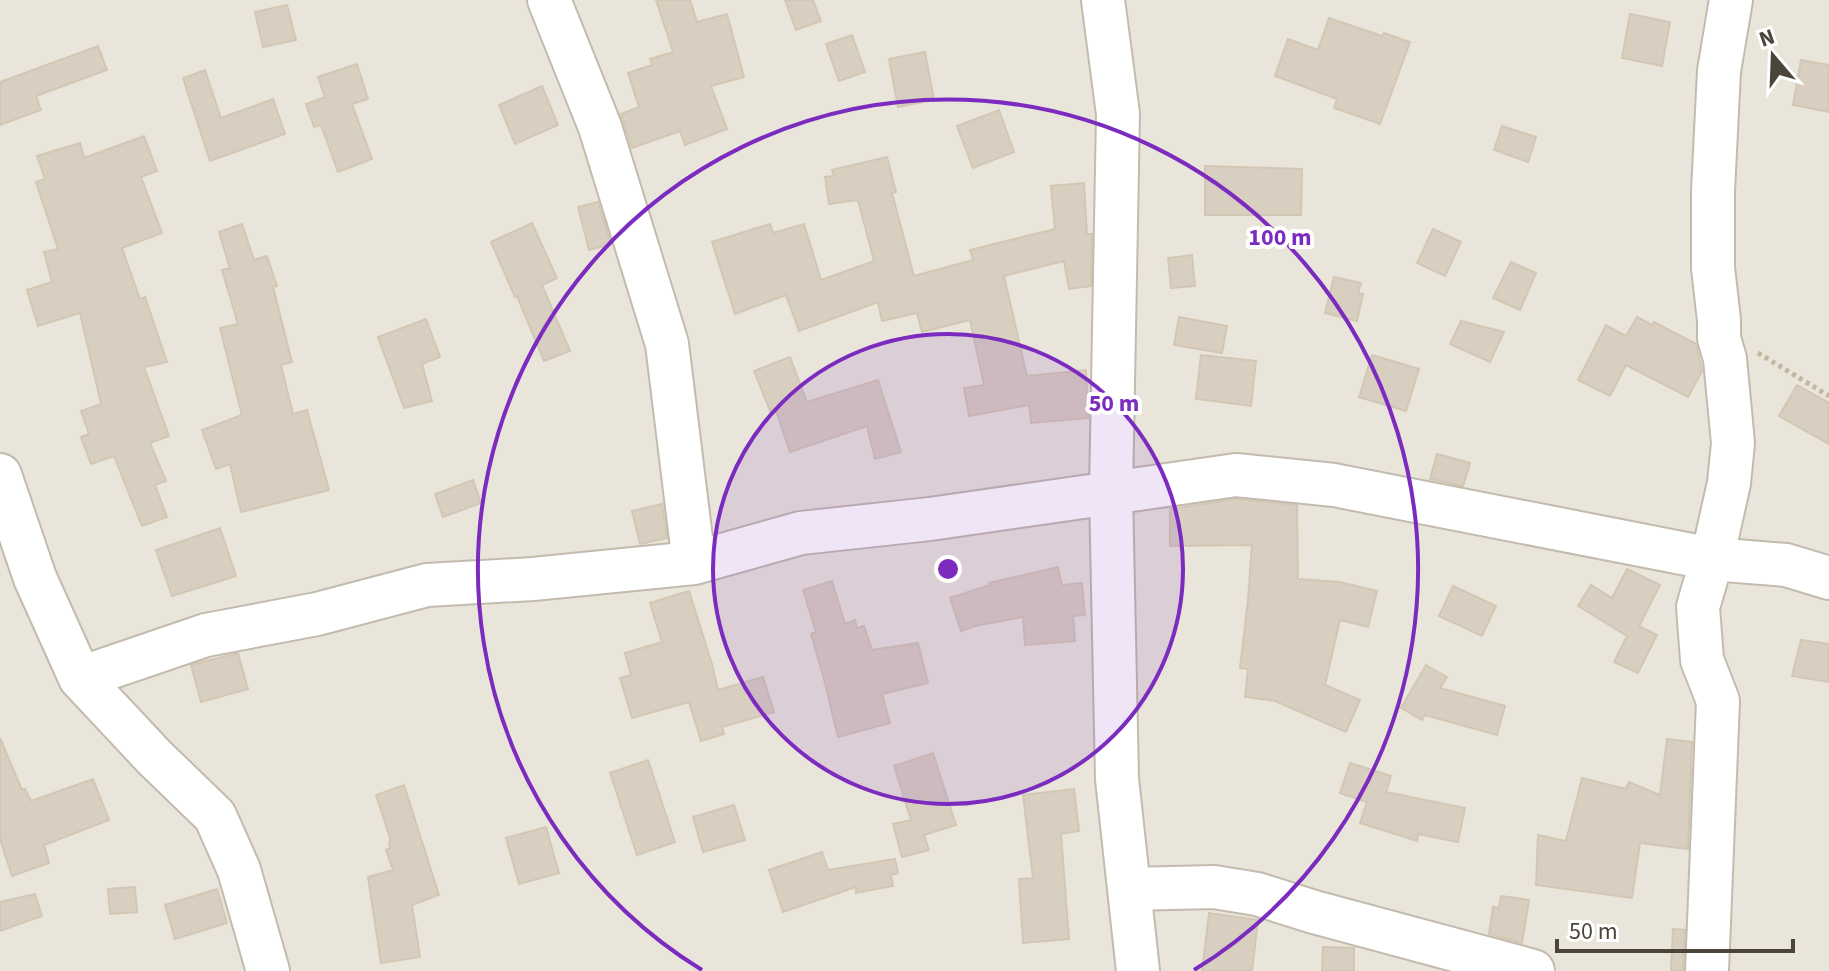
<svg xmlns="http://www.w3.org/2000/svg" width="1829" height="971" viewBox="0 0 1829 971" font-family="'Source Sans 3',sans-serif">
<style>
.residential{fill:#eae5da}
.building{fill:#d8cfc1;stroke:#d3c7b4;stroke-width:2}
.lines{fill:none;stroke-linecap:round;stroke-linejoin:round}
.minor-casing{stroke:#c2bbae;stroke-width:46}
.path{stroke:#c4b79f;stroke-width:5;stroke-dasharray:4 4;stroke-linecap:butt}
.minor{stroke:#fff;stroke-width:42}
.ring{fill:none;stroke:#7b2cbf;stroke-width:4}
.centre{fill:#7b2cbf;stroke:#fff;stroke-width:4}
.ring-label{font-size:24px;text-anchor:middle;font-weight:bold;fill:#7b2cbf;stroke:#fff;stroke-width:8;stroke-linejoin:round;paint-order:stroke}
</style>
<rect width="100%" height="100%" fill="#f6f3ec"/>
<path class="residential" d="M0 0H1829V971H0Z"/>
<path class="building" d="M656 0H690L697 22 727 14 744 77 711 86 727 129 685 145 680 131 632 148 621 114 639 107 628 73 652 65 650 59 673 52Z
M785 0H813L821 21 796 30Z
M287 5 296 40 263 47 255 12Z
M1630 14 1670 22 1662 66 1622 58Z
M1329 18 1382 36 1384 33 1410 42 1380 124 1334 108 1337 99 1275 76 1288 39 1318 50Z
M852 35 865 72 839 81 826 44Z
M98 46 107 70 36 96 41 110 0 125V82Z
M925 52 934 100 898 107 889 59Z
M1801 60 1829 65V112L1793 105Z
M357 64 368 99 352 104 372 159 338 172 321 125 314 127 306 104 325 97 318 77Z
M205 70 221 118 273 99 285 134 210 161 183 78Z
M542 86 558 125 515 144 499 105Z
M999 110 1014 152 973 168 957 126Z
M1502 126 1536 137 1528 162 1494 150Z
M144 136 157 171 141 177 162 233 122 248 140 299 145 297 167 362 144 367 169 436 150 443 166 481 155 485 167 517 142 526 114 456 91 464 81 437 89 434 81 411 101 404 80 313 38 326 27 290 52 282 44 252 58 249 36 182 45 179 37 156 80 143 84 158Z
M887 157 896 192 892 193 914 276 973 260 970 250 1055 229 1051 186 1084 183 1087 234H1092L1091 286 1069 289 1064 261 1004 276 1027 376 1086 370 1088 418 1031 423 1029 405 969 416 964 388 984 385 970 320 922 332 917 313 882 321 878 302 799 331 786 295 735 314 712 242 770 224 773 233 804 224 821 280 874 261 858 200 829 204 825 177 834 176 832 170Z
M1205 166 1302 169 1301 215H1205Z
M598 202 611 244 589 250 578 207Z
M532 223 557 278 542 285 570 351 544 361 517 296 515 297 491 242Z
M242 224 254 260 267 256 277 286 273 287 292 362 281 365 293 414 307 410 329 490 241 512 230 464 216 469 202 430 242 415 220 328 238 324 222 270 230 268 219 232Z
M1433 229 1461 242 1445 276 1417 263Z
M1192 255 1195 286 1171 288 1168 258Z
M1511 262 1536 273 1520 310 1493 298Z
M1334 277 1361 283 1358 293 1363 294 1357 321 1325 313Z
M1179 317 1227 326 1222 353 1174 345Z
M1637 317 1652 325 1654 322 1696 344 1702 371 1688 397 1626 365 1610 396 1578 380 1606 325 1626 336Z
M426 319 440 357 422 364 432 401 404 408 378 337Z
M1461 321 1504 332 1490 362 1450 344Z
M1201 355 1256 361 1251 406 1196 399Z
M1372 355 1419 369 1406 411 1359 397Z
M790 357 807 402 878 380 901 452 875 459 867 426 790 452 776 411 771 413 754 371Z
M1797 385 1829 403V444L1779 416Z
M1437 454 1470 463 1463 486 1430 479Z
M473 480 481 503 443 517 435 494Z
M1236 499 1297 505 1298 579 1340 582 1377 591 1368 627 1340 620 1325 685 1360 700 1346 732 1275 701 1245 697 1248 669 1240 668 1248 600 1252 545 1170 546V509Z
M662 504 667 538 640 544 632 511Z
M220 528 236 576 172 596 156 550Z
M1058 567 1062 585 1082 583 1085 615 1073 616 1075 641 1025 645 1023 617 975 626 961 631 950 598 990 585 989 583Z
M1627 569 1660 585 1639 626 1657 635 1638 673 1614 662 1627 636 1578 606 1591 585 1612 598Z
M832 581 845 624 855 620 857 628 864 626 872 650 918 643 928 683 882 694 890 723 838 737 824 679 811 634 816 632 803 590Z
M1453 586 1496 606 1482 636 1439 616Z
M689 591 712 664 718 690 763 677 774 712 722 727 724 734 701 741 689 702 632 718 620 678 631 675 625 653 662 642 650 603Z
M1801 640 1829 644V682L1792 676Z
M238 653 248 689 201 702 191 665Z
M1426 665 1447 677 1440 688 1505 706 1497 735 1425 715 1422 720 1401 708Z
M0 738 22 790 25 789 31 801 93 779 109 820 44 845 49 863 12 876 0 839Z
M1667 739 1692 742 1688 849 1640 843 1632 898 1536 885 1538 835 1566 841 1582 778 1626 789 1629 782 1660 795Z
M933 753 956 825 924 835 929 850 902 857 893 824 911 820 894 766Z
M648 760 675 842 637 855 610 773Z
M1350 763 1391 776 1386 792 1465 808 1458 842 1418 834 1417 841 1360 823 1367 802 1340 793Z
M404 785 439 895 412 905 420 957 381 963 368 877 393 870 386 850 390 848 389 842 391 841 376 795Z
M1074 789 1079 831 1061 834 1069 939 1023 943 1019 879 1033 878 1023 795Z
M734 805 745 840 703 852 693 817Z
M546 827 559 873 519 884 506 838Z
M822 852 828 870 895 859 898 873 891 875 893 886 856 893V887L783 912 769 870Z
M135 887 137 912 110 914 108 889Z
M217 889 227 923 175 939 165 905Z
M35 894 42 916 0 931V902Z
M1501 896 1529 900 1522 943 1489 934 1493 907 1499 908Z
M1209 913 1258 920 1252 971H1202Z
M1673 929 1685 930 1683 971H1671Z
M1323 947 1354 948V971H1322Z"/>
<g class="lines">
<g class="minor-casing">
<path id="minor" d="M549 0 600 127 667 344 694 563
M1103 0 1118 114 1111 492 1117 779 1138 971
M0 475 35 578 80 678 155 758 215 816 239 870 268 971
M80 678 206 635 317 614 427 585 533 579 694 563 801 533 930 519 1236 475 1334 485 1712 559 1786 565 1829 578
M1129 889 1214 887 1257 894 1314 912 1533 971
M1707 971 1718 701 1702 660 1698 607 1712 559 1729 483 1733 443 1725 359 1719 338V320L1713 268V191L1719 71 1731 0"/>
</g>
<path class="path" d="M1758 353 1829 396"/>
<use href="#minor" class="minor"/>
</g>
<circle cx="948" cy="569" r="235" fill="#7b2cbf" fill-opacity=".12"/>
<g class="ring">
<circle cx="948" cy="569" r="235"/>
<path d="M702 970A470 470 0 1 1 1194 970"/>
</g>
<circle cx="948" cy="569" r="12" class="centre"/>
<g class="ring-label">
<text x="1280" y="245">100 m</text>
<text x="1114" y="411">50 m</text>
</g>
<g transform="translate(1773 56) rotate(341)" stroke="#ffffff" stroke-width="6" paint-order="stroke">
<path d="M0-6L14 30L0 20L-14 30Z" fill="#4b4439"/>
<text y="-12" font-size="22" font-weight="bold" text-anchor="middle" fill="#4b4439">N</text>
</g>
<path d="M1557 939v12h236v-12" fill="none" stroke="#4b4439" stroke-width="4"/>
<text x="1569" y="939" font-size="24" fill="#4b4439" stroke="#ffffff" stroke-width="6" paint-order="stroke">50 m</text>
</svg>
